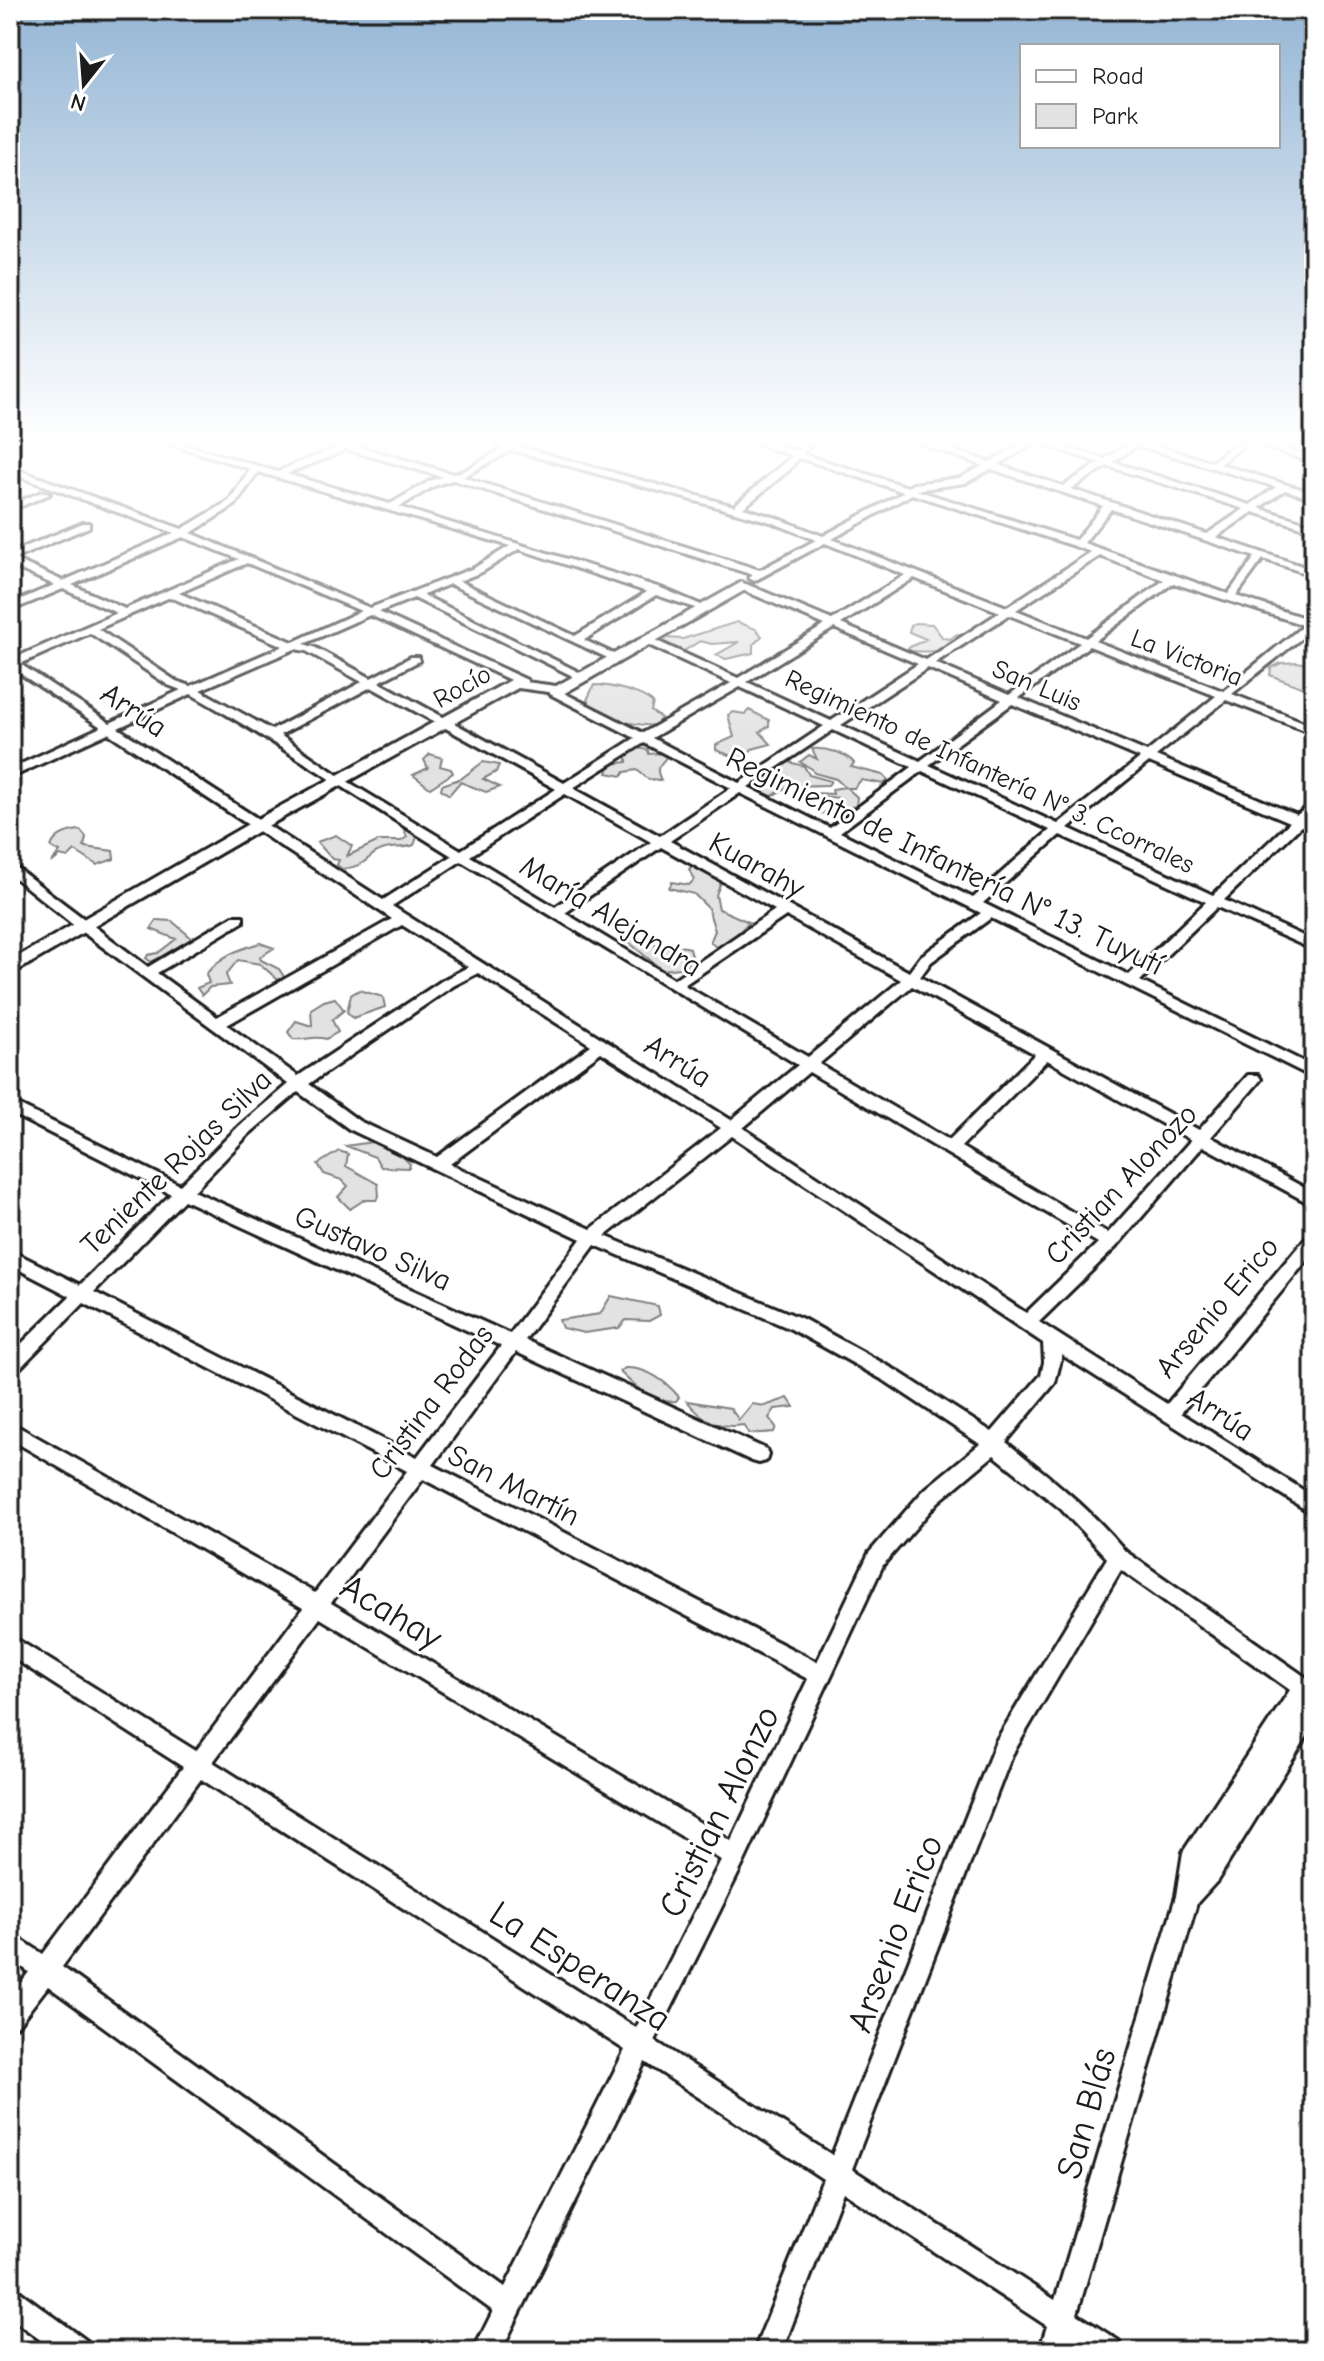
<svg xmlns="http://www.w3.org/2000/svg" width="1324" height="2361" viewBox="0 0 1324 2361" font-family="'Comic Neue',sans-serif">
<style>
.green{fill:#e2e2e2;stroke:#7f7f7f;stroke-width:2}
.lines{fill:none;stroke-linecap:round;stroke-linejoin:round}
.minor-casing{stroke:#1c1c1c;stroke-width:6}
.major-casing{stroke:#1c1c1c;stroke-width:6}
.minor{fill:#fff;fill-rule:evenodd}
.major{fill:#fff;fill-rule:evenodd}
.labels{text-anchor:middle;stroke-width:6;stroke-linejoin:round;paint-order:stroke}
.far-street-label{font-size:26px;fill:#1c1c1c;stroke:#fff}
.street-label{font-size:30px;fill:#1c1c1c;stroke:#fff}
.near-street-label{font-size:36px;fill:#1c1c1c;stroke:#fff}
</style>
<rect width="100%" height="100%" fill="#fff"/>
<filter id="ink" filterUnits="userSpaceOnUse"><feTurbulence type="fractalNoise" baseFrequency=".0125" numOctaves="2"/><feDisplacementMap in="SourceGraphic" scale="16" xChannelSelector="R" yChannelSelector="G"/><feConvolveMatrix kernelMatrix="1 2 1 2 8 2 1 2 1" color-interpolation-filters="sRGB"/></filter>
<g filter="url(#ink)">
<path class="green" d="M737 622 756 629 762 636 753 645V653L726 659 716 655 739 642 712 644 700 641 682 652 664 641 667 638 683 639Z
M915 623 932 624 943 638 950 639 957 634 963 636C950 654 931 652 911 651L908 648 926 639 909 632 911 625Z
M1297 662 1314 665V692L1270 675 1271 668 1281 663Z
M594 685C610 685 642 692 653 703L651 711 661 718 655 726C633 724 600 721 587 700Z
M749 710 769 720V726L760 732 771 744 752 749 742 760 716 750V745L734 737 728 715 733 712 745 714Z
M634 747 648 750 649 754 661 753 667 756C660 767 654 766 661 780L648 779 637 770 625 772 622 776 607 773 610 764 627 762V752Z
M812 749C825 748 845 752 854 763L851 767 883 775 888 780 884 784 861 780 854 788H847L857 797 856 806 824 813 841 798 816 796 812 793 833 794 832 789 845 787 836 779 814 773 812 769 800 762 809 755 817 759Z
M430 754 442 758 440 766 451 769 453 773 430 788 413 775 428 768 424 760Z
M483 762 499 765 496 772 483 779 500 787 486 792 460 782 449 795 441 789 442 785 462 778Z
M789 762 804 766 809 775 831 781 828 785 789 786 772 796 759 790 762 781 775 776V771Z
M408 829 419 832 414 845C404 849 392 846 382 850 366 855 370 866 342 869L337 865 339 860 332 859 317 842 336 835 352 846 347 856 379 841H401L407 837 404 830Z
M80 830 86 837 84 847 113 851 114 859 97 865 75 851 68 858 60 856 51 863 60 852 51 847C55 835 68 831 80 830Z
M694 865 722 879 716 895 719 909 749 922 725 946 716 947 710 942 715 931 708 908 694 894 669 888 672 882 689 885 694 880 689 869Z
M157 920 172 921 195 941 151 962 146 958 148 955 158 953 176 939 151 929Z
M624 935C640 936 648 944 663 946 672 948 680 945 690 948L693 960 680 968 662 970 626 940Z
M260 943 274 948 260 957 261 960 279 969 286 980 277 979 260 964 238 960 226 975 230 985 210 987 202 995 197 988 209 983 206 974C222 955 237 950 260 943Z
M359 990 383 997 385 1007 353 1018 347 1012 351 995Z
M335 998 344 1010 332 1020 338 1032 326 1039C314 1035 305 1041 293 1039L288 1032 296 1021 312 1026 311 1009 324 1001Z
M372 1142 403 1157 410 1164 409 1168 381 1167 375 1157 346 1146Z
M339 1151 348 1154 346 1166 378 1184 379 1196 376 1200H364L350 1209 338 1197 348 1186 342 1180 324 1174 318 1164Z
M611 1296 658 1306 660 1315 649 1321 626 1320 619 1328 584 1333 562 1328 559 1320 600 1314Z
M625 1368C646 1367 666 1381 679 1397L676 1401C652 1403 635 1387 620 1372Z
M788 1398 794 1407 775 1409 769 1418 776 1427 774 1432 749 1434 743 1425C719 1429 702 1420 687 1401L730 1408 739 1420 752 1404 765 1406Z"/>
<g class="lines">
<g class="minor-casing">
<path id="minor" d="M170 444H183L278 472C297 461 318 458 336 447L333 444H351L453 474 464 471 503 448 495 444H509L734 506 792 456 759 444H772L796 451 802 444H811L803 454 908 487 913 484 960 478 983 466 922 444H935L989 462 1023 444H1033L998 465 1063 486 1099 463 1043 444H1056L1105 459 1128 444H1151L1212 462 1235 444H1245L1220 464 1314 493V499L1285 490 1259 508 1314 525V531L1253 512 1216 537 1314 570V576L1263 559 1236 596 1314 621V628L1232 694 1314 726V734L1226 700 1156 756 1297 815 1314 802V813L1307 820 1314 822V831L1301 826 1224 900 1314 941V950L1217 907 1140 981 1314 1067V1078L991 918 931 962 920 977 1199 1130 1248 1075H1258L1261 1079 1258 1083 1211 1137 1314 1193V1206L1203 1146 1116 1247 1039 1322 1167 1404 1308 1235 1314 1234V1252L1181 1413 1314 1497V1515L1062 1355 1055 1383 1006 1442C1048 1476 1090 1508 1125 1551L1314 1683V1725L1217 1881 1197 1903 1077 2314 1119 2341 1123 2351H1085L1069 2341 1067 2351H1039L1047 2326 843 2192 782 2351H754L823 2179 645 2062 501 2351H473L493 2311 48 1986 18 2025 10 2029V1997L29 1972 10 1958V1932L43 1954 183 1767 10 1656V1635L196 1751 303 1608 10 1439V1422L315 1593 407 1471 84 1303 16 1372 10 1374V1355L70 1296 10 1265V1250L80 1285 171 1194 10 1113V1101L180 1185 239 1126 288 1084 77 928 10 874V863L148 967 233 916H243V922L157 973 217 1017 392 919 108 733 10 778V769L101 727 10 667V660L117 613 63 589 10 611V604L54 585 10 565V553L83 523H89V527L14 559 63 581 174 533 10 473V467L182 529 229 501 250 469ZM1138 445 1139 446 1276 487 1250 505 1113 462ZM345 449 443 477 430 481 390 504 287 474C306 464 327 461 345 449ZM512 450 771 522 816 540 760 570 463 477ZM799 458 904 492 823 536 777 518 743 508 788 471ZM1107 466 1244 509 1207 534 1071 489ZM991 469 1103 506 1076 540 916 490 965 483ZM258 472 510 546 474 568 370 608 191 533 235 505ZM453 480 753 575 749 578 754 581 825 543 905 575 832 620 746 584H738V588L825 625 738 678 650 638H642V642L731 683 643 733 558 690H550V694L635 738 564 783 379 682 419 661V657H411L371 678 314 647 304 644 370 615 519 684H527V680L379 612 414 598 581 680 587 677 585 675 423 595 450 584 614 661 618 660V656L584 640 656 595 701 610 706 607 661 588 399 507 436 485ZM912 494 1074 546 1091 552 1007 607 832 539ZM1111 509 1255 557 1228 594 1084 543ZM183 537 239 559 125 609 72 585ZM519 549 647 592 575 636 459 581 482 572ZM1100 556 1164 580 1086 638 1016 610ZM247 563 354 608 361 611 293 642 179 593ZM914 578 1000 612 926 660 841 624ZM1173 583 1304 625 1223 691 1095 641ZM168 598 175 599 283 646 191 686 176 681 98 629ZM1009 615 1080 643 1009 695 935 663ZM834 628 918 664 831 721 747 682ZM90 633 168 685 181 690 110 723 20 664ZM1089 646 1216 696 1147 752 1019 698ZM295 649 306 651 362 682 272 730 200 690ZM928 668 1002 700 920 761 841 725ZM371 687 556 789 461 850 342 778 280 735ZM740 687 824 726 739 783 652 738ZM191 694C280 744 364 802 452 856L383 900 118 728ZM1012 704 1140 758 1058 824 929 765ZM833 730 912 767 830 828 748 787ZM644 743 731 788 660 836 573 788ZM1149 762 1290 822 1213 895 1068 828ZM922 771 1050 830 973 898 840 832ZM740 793 981 913 921 956 909 972 670 841ZM565 794 651 842 555 907 470 856ZM1060 835 1206 902 1129 975 983 903ZM661 847 775 910 674 979 565 913ZM461 861 798 1065 731 1120 392 906ZM786 916 901 980 808 1057 684 985ZM402 925 468 967 443 980 298 1076 227 1025ZM478 973 591 1045 437 1157 359 1121 309 1084 453 986ZM912 986 1035 1054 949 1140 819 1064ZM601 1052 721 1128 591 1229 450 1164ZM1047 1060 1191 1140 1108 1233 961 1147ZM809 1072 1098 1243 1026 1313 743 1128ZM298 1092 349 1129 581 1239 510 1334 194 1191 249 1134ZM732 1136 1043 1343 1044 1362 1041 1375 992 1432 897 1371 803 1319 605 1236ZM184 1200 501 1346 417 1457 94 1292ZM595 1245 791 1329 885 1381 980 1444 924 1490 869 1553 817 1662 433 1465 516 1352 752 1461 759 1463 766 1461 768 1455 766 1449 525 1340ZM994 1455 1061 1509 1107 1558 996 1741 832 2155 655 2041 743 1864 883 1565 938 1502ZM423 1479 808 1679 731 1841 331 1603ZM1121 1570 1290 1690 1183 1852 1176 1896 1055 2300 852 2169 1012 1755ZM320 1618 721 1860 636 2028 213 1762ZM201 1779 625 2050 505 2287 62 1967Z
M1256 444H1269L1314 457V463Z
M42 492 50 494 10 511V505Z
M10 2287 19 2291 87 2341 91 2351H55L10 2317Z"/>
</g>
<g class="major-casing">
<path id="major" d="M742 582 748 586 747 589 563 694 518 688 262 829 10 975V961L250 823 511 680 556 686Z"/>
</g>
<use href="#minor" class="minor"/>
<use href="#major" class="major"/>
</g>
</g>
<linearGradient id="sky" x2="0" y2="1"><stop stop-color="#95b6d5"/><stop offset="0.57" stop-color="#fff"/><stop offset="1" stop-color="#fff" stop-opacity="0"/></linearGradient>
<rect width="1324" height="774" fill="url(#sky)"/>
<g class="labels">
<g class="far-street-label">
<text transform="translate(1187 657) rotate(21)" y="9">La Victoria</text>
<text transform="translate(1037 685) rotate(23)" y="9">San Luis</text>
<text transform="translate(462 686) rotate(-29)" y="9">Rocío</text>
<text transform="translate(990 771) rotate(25)" y="9">Regimiento de Infantería N° 3. Ccorrales</text>
</g>
<g class="street-label">
<text transform="translate(134 710) rotate(34)" y="10">Arrúa</text>
<text transform="translate(945 861) rotate(26)" y="10">Regimiento de Infantería N° 13. Tuyutí</text>
<text transform="translate(757 865) rotate(29)" y="10">Kuarahy</text>
<text transform="translate(611 916) rotate(31)" y="10">María Alejandra</text>
<text transform="translate(678 1061) rotate(32)" y="10">Arrúa</text>
<text transform="translate(176 1162) rotate(-44)" y="10">Teniente Rojas Silva</text>
<text transform="translate(1121 1184) rotate(-47)" y="10">Cristian Alonozo</text>
<text transform="translate(373 1248) rotate(24)" y="10">Gustavo Silva</text>
<text transform="translate(1217 1307) rotate(-50)" y="10">Arsenio Erico</text>
<text transform="translate(431 1402) rotate(-53)" y="10">Cristina Rodas</text>
<text transform="translate(1221 1414) rotate(33)" y="10">Arrúa</text>
<text transform="translate(514 1485) rotate(27)" y="10">San Martín</text>
</g>
<g class="near-street-label">
<text transform="translate(392 1611) rotate(31)" y="13">Acahay</text>
<text transform="translate(718 1811) rotate(-64)" y="13">Cristian Alonzo</text>
<text transform="translate(894 1933) rotate(-69)" y="13">Arsenio Erico</text>
<text transform="translate(581 1965) rotate(33)" y="13">La Esperanza</text>
<text transform="translate(1085 2113) rotate(-74)" y="13">San Blás</text>
</g>
</g>
<rect width="1324" height="2361" fill="none" stroke="#fff" stroke-width="40"/>
<rect x="20" y="20" width="1284" height="2321" fill="none" stroke="#1c1c1c" stroke-width="3" filter="url(#ink)"/>
<rect x="1020" y="44" width="260" height="104" fill="#ffffff" stroke="#a4a4a4" stroke-width="2"/>
<rect x="1036" y="70" width="40" height="12" fill="#ffffff" stroke="#a4a4a4" stroke-width="2"/>
<text x="1092" y="84" font-size="24" fill="#1c1c1c">Road</text>
<rect x="1036" y="104" width="40" height="24" fill="#e2e2e2" stroke="#a4a4a4" stroke-width="2"/>
<text x="1092" y="124" font-size="24" fill="#1c1c1c">Park</text>
<g transform="translate(84 84) rotate(197)" stroke="#ffffff" stroke-width="6" paint-order="stroke">
<path d="M0-6L14 30L0 20L-14 30Z" fill="#1c1c1c"/>
<text y="-12" font-size="22" font-weight="bold" text-anchor="middle" fill="#1c1c1c">N</text>
</g>
</svg>
